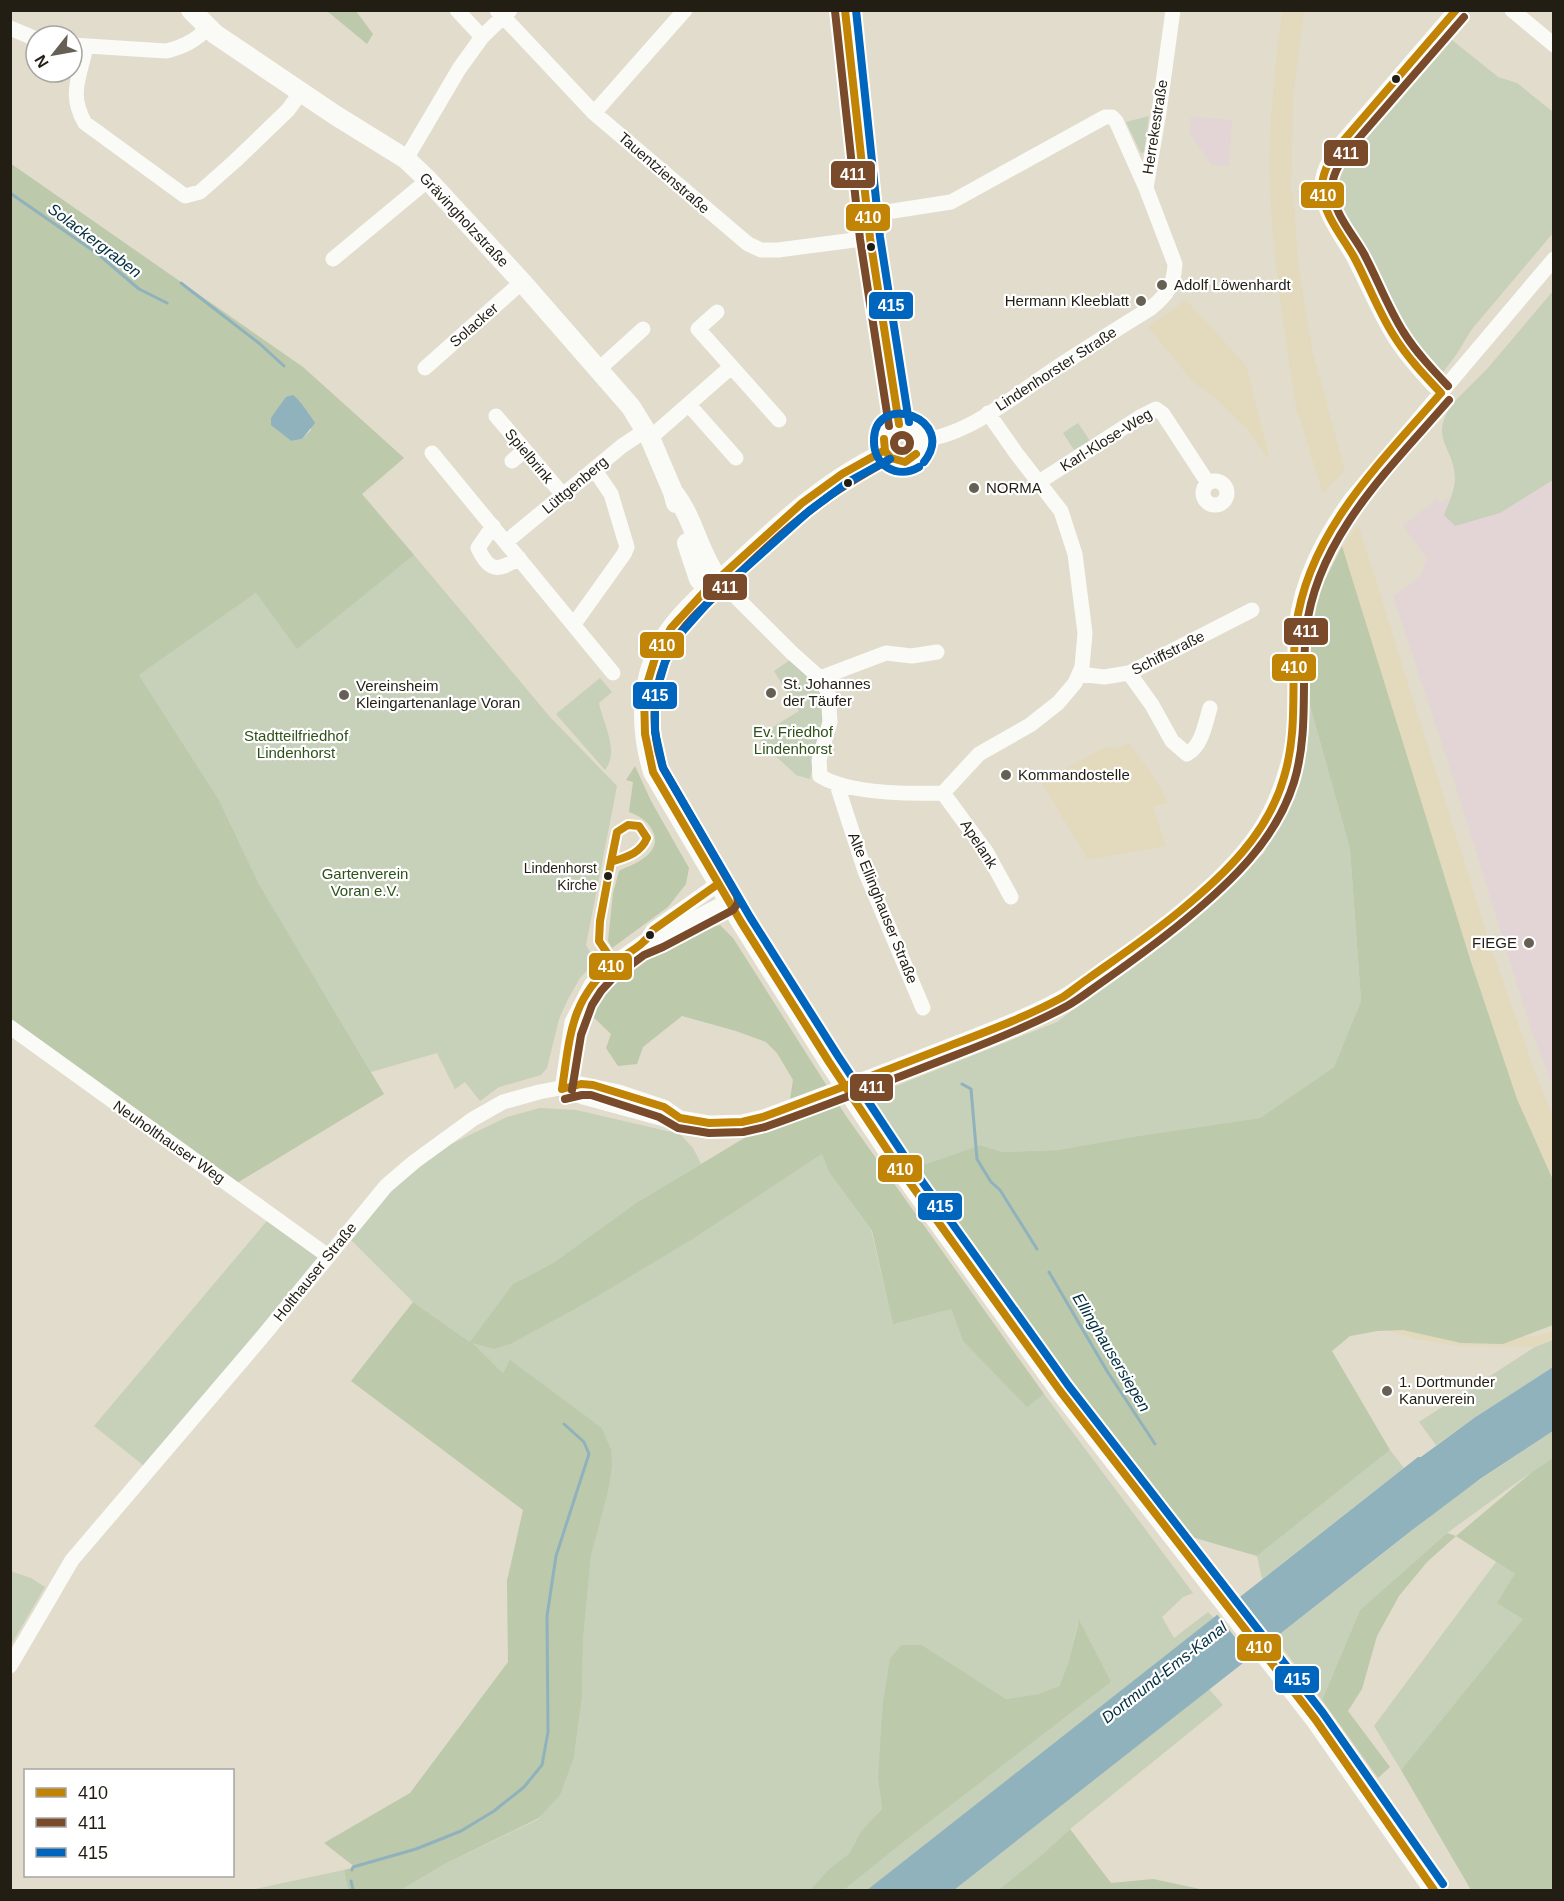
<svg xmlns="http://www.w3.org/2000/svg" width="1564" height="1901" viewBox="0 0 1564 1901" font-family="Helvetica,sans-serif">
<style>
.built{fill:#e3dabe}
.industrial{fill:#e3d5d5}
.green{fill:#c7d0b8}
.forest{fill:#bcc9ab;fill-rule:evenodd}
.water{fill:#90b2bd}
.pier{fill:#e1dccb}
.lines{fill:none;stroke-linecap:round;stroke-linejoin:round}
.stream{stroke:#90b2bd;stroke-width:3}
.minor{stroke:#fafaf7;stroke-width:15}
.major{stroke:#fafaf7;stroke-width:20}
.bus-1-casing{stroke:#fff;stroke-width:12}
.bus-2-casing{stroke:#fff;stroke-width:12}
.bus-3-casing{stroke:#fff;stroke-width:12}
.bus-1{stroke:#c28405;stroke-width:8}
.bus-2{stroke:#7a4b2a;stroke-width:8}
.bus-3{stroke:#0065bd;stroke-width:8}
.bus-dot{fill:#221e13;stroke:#fff;stroke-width:2}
.poi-dot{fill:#656053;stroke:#fff;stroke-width:2}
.labels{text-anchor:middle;stroke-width:4.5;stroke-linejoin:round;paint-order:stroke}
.bus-label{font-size:14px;fill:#221e13;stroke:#fff;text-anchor:end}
.street-label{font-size:15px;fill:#221e13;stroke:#fff}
.poi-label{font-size:15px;fill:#221e13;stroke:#fff;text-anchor:start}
.park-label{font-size:15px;fill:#2d5118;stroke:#fff}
.water-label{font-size:16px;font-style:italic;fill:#002e3f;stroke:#fff}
.line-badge{stroke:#fff;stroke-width:2}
.badge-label{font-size:16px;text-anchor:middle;font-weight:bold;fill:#fff}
</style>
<rect width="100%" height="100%" fill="#e1dccb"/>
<path class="built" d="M1283 11H1304L1293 95 1292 166 1290 192 1293 190 1298 263 1312 349 1345 470 1323 494 1296 407 1280 301 1272 227 1269 167 1271 116 1278 40Z
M1186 300 1246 365 1269 456 1267 458 1248 430 1213 396 1194 383 1148 327Z
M1358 524 1492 950 1535 1072 1553 1116V1178L1517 1099 1471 962 1342 548Z
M1129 743 1157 781 1168 803 1153 807 1166 846 1088 860 1041 782 1105 747 1116 748Z
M1355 1321 1484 1339 1538 1336 1553 1331V1340L1535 1347 1458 1346 1419 1340Z"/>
<path class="industrial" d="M1191 117 1232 120 1229 166 1212 165 1190 135Z
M1553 480V1086L1533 1035 1452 774 1393 596 1421 576 1427 558 1403 526 1437 499 1441 503 1450 496 1444 515 1455 526 1500 513Z"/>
<path class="green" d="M1447 36 1498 77 1517 83 1553 112V233L1472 329 1456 355 1443 372C1437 371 1431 371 1426 366 1407 350 1328 208 1329 185 1329 180 1333 173 1334 167Z
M1149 116 1144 152 1141 153 1126 122Z
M1553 291V480L1500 513 1455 526 1444 515C1448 504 1455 490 1455 479 1455 447 1428 440 1452 404L1488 368Z
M1078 423 1090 441 1074 450 1063 433Z
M414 555 550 717 617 786 586 945 596 961 580 978 568 999 559 1019 547 1068 541 1075 499 1087 480 1101 465 1082 455 1089 437 1053 371 1072 259 884 219 800 139 675 256 593 297 648Z
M790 660C798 667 809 673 816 682 833 704 815 753 810 779L796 775 760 741 773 727 799 711 774 671Z
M600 678 612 692 599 703C603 724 620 751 605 770L556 714Z
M1309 702 1350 849 1361 1001 1334 1067 1260 1118 1138 1136 1057 1150 1003 1152 980 1145 912 1169 868 1105 870 1103 866 1098 1057 1022 1196 916 1264 853 1298 784Z
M540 1108 576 1110 680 1134 693 1148 701 1164 636 1203 553 1263 513 1284 495 1349 511 1344 588 1302 693 1239 822 1154 829 1172 871 1230 893 1323 951 1309 963 1341 1027 1406 1044 1394 1193 1593 1183 1597 1162 1617 1174 1638 1208 1612 1214 1618 867 1890H844L906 1840 1111 1682 1078 1622 1068 1664 1059 1686 1038 1694 1006 1699 922 1645 878 1779 882 1809 862 1830 849 1855 830 1868 810 1890H401L443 1865 539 1819 574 1757 582 1699 583 1641 591 1556 608 1492 611 1449 602 1428 510 1361 503 1373 470 1342 413 1302 346 1235 414 1162 507 1117Z
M272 1215 328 1256 148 1469 94 1426Z
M1553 1340V1367L1474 1418 1436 1445 1419 1422 1535 1347Z
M1553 1431V1458L1516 1483 1447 1533 1360 1610 1322 1700 1275 1638 1460 1493Z
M1390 1450 1404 1468 1262 1579 1257 1556Z
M1496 1562 1515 1574 1523 1619 1401 1770 1374 1726Z
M10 1571 31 1578 45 1587 12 1643 10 1640Z
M1209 1689 1223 1705 1070 1829 1044 1853 998 1890H954Z
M344 1870 348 1890H251Z"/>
<path class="forest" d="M327 11H356L373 34 367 44Z
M10 163 303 367 404 458 362 494 414 555 297 649 256 593 139 675 219 800 259 884 384 1094 232 1186 11 1026ZM299 400 302 407 309 413 311 430 302 439 291 441 275 428Z
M1342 546 1471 962 1517 1099 1553 1180V1325L1503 1344 1461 1343 1403 1330 1377 1331 1350 1336 1332 1351 1390 1450 1257 1556 1178 1533 1062 1381 928 1197 912 1169 980 1145 1003 1152 1057 1150 1138 1136 1260 1118 1334 1067 1361 1001 1350 849 1309 702 1308 637 1317 596Z
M635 766 651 801 689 868 686 884 668 907 612 948 608 941 613 893 619 871C626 867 634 865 641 860 667 844 653 820 629 812L633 782 626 780Z
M720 925 733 938 846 1116 1044 1394 1027 1407 963 1341 951 1309 893 1324 872 1231 829 1172 822 1154 693 1239 588 1302 511 1344 495 1349 472 1343 503 1373 510 1360 602 1428 611 1449 612 1466 608 1492 591 1556 583 1641 582 1699 574 1757 560 1795 539 1818 443 1865 401 1890H348L344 1870 355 1867 324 1843 410 1793 508 1662 507 1581 523 1510 351 1381 413 1302 470 1342 513 1284 553 1263 636 1203 788 1112 793 1080 777 1053 766 1042 736 1031 682 1016 643 1047 637 1064 618 1066 606 1048 611 1034 590 1014 604 991 619 974 697 930Z
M1553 1458V1890H1471L1401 1770 1523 1619 1497 1603 1515 1574 1456 1536 1427 1562 1399 1596 1377 1636 1362 1689 1348 1711 1390 1767 1378 1778 1322 1700 1360 1610 1447 1533 1456 1536 1532 1472Z
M1079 1620 1111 1682 906 1840 844 1890H810L830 1868 849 1854 862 1830 882 1809 878 1779 883 1702 890 1659 901 1645H922L1006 1699 1038 1694 1059 1686 1068 1664Z
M1070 1829 1111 1883 1153 1879 1200 1889 1222 1890H998L1044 1853Z"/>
<path class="water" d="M293 395C300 400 310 415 315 423L302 439 291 441 271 425V418L275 412 286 397Z
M1553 1367V1431L1480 1479 1411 1531 954 1890H867L1418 1457H1421L1474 1418Z"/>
<path class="pier" d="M1237 1596 1274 1642 1252 1659 1216 1613Z"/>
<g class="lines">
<path class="stream" d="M10 193 98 254 139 289 167 303
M181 283 260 344 284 366
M962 1084 971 1089 977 1159 991 1182 1000 1190 1037 1249
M1049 1272 1107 1371 1155 1444
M352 1870 353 1867 416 1849 461 1831 494 1811 524 1787 542 1765 548 1732 547 1616 556 1556 589 1454 584 1442 564 1424
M351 1881 353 1890"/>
<path class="minor" d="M457 10 482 37
M497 10 594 113 748 244 761 250H778L870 238
M845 10 870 238 899 424
M1512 10 1554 45
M10 28 36 39
M72 45 166 51C183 47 195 41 208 28
M86 46C80 77 68 94 85 123L185 196 200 192 235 161 288 110 301 92
M594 113 685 10
M406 159 459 69 482 37 510 10
M867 215 951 202 1105 117H1112L1116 121 1146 188
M333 259 428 180
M717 312 698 329 779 420
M425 368 522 282
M599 369 643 329
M1441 393C1422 374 1402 352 1389 328 1376 305 1366 281 1354 258 1343 238 1324 215 1322 191 1321 174 1328 162 1337 148L1456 10
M689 405 736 458
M496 416 563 495
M883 442a19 19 0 1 1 38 0a19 19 0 1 1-38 0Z
M650 438 731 367
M921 440C967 436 1013 397 1050 372 1083 350 1117 329 1151 308 1167 295 1174 285 1175 264L1146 188 1159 112 1173 10
M885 450C820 480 769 531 718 579L792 653 820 678 828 692 830 722 819 760 820 776C849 794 910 794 943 793L979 754 1030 725 1058 703 1075 683 1082 667 1085 633 1075 554 1061 511 1016 453 988 413
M432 453 613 673
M512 461 525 450
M1203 493a12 12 0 1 1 24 0a12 12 0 1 1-24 0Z
M1039 482 1140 417 1156 409 1163 414 1208 483
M493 526 478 548C489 572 498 572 519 558
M506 542 622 446 646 430
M574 624 624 554 627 547 611 494 594 469
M1129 673 1152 705 1172 741 1187 754C1202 746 1205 724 1210 708
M1080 674 1104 677 1129 673 1252 610
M820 678 886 653 912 656 937 652
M837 785 865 871 923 1008
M943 793 987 853 1011 897
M647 940 658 938 728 901
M10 1027 328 1256
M562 1089 583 1097 664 1119 680 1118 709 1123 742 1122 763 1117C826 1094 889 1070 952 1045 987 1031 1025 1018 1059 999 1074 991 1088 980 1102 970 1152 936 1226 881 1259 831 1272 811 1281 789 1287 767 1301 721 1292 673 1296 627 1301 579 1324 537 1351 499L1554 259
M562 1089 572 1022 591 985 614 963 647 940 653 930 667 920 718 884
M10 1666 72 1560 263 1336 386 1186 414 1162 473 1119 503 1102 539 1092 581 1084 619 1092 664 1107 680 1118"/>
<path class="major" d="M191 10 215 34 335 115 406 159 428 180 522 282 631 407 650 438 673 492 676 503
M673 492C694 518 698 552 718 579 703 594 686 609 673 626 640 668 638 723 653 772L741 922 829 1062 902 1172 1060 1391 1315 1719 1434 1890
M687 543 699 579 708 589"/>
<g class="bus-1-casing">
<path id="bus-1" d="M845 10 870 238 899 424
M1441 393C1424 375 1407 357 1394 336 1378 311 1368 283 1354 257 1342 236 1324 216 1322 191 1321 175 1329 161 1337 148L1456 10
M884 439 885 451 891 458 905 462 916 454
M885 450 842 474 802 503 706 590 671 628 655 658 644 694 645 734 653 772 741 922 829 1062 902 1172 1060 1391 1315 1719 1434 1890
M628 825 639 826 647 838C640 854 626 857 611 862L617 832Z
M611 862 600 921 599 941 614 963
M562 1089 581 1084 593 1085 664 1107 680 1118 709 1123 742 1122 763 1117C825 1094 887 1070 949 1046 988 1031 1026 1017 1063 997 1072 991 1080 984 1089 978 1120 956 1151 935 1180 911 1224 875 1268 834 1284 777 1299 728 1290 677 1296 627 1308 532 1381 462 1441 393
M562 1089C570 1037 570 999 614 963 628 952 644 946 653 930L718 884"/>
</g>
<g class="bus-2-casing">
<path id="bus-2" d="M835 11 860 239 889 426
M1448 386C1432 369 1416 352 1404 333 1388 308 1378 280 1364 254 1353 234 1333 213 1332 188 1332 176 1339 165 1345 154L1464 17
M894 443a8 8 0 1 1 16 0a8 8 0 1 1-16 0Z
M572 1090 581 1035 592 1005 601 991 612 979 644 955 663 947 733 910 738 903 737 896 663 768C649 724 652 685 673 644 685 622 707 604 725 587 757 556 788 526 824 500 845 484 868 472 890 459
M565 1099 582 1095H591L659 1117 678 1128 709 1133 743 1132 765 1127C828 1105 891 1080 953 1056 992 1041 1030 1026 1067 1006 1078 1000 1088 992 1098 985 1128 964 1157 943 1185 920 1231 882 1276 840 1294 782 1309 733 1301 681 1306 631 1316 538 1391 467 1449 400"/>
</g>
<g class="bus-3-casing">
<path id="bus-3" d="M856 10 880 237 909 422
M874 438C877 391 958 419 924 462
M874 440C873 465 897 480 919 467
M890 459 848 482 809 511 713 597 680 634 665 662 655 696V732L663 768 750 917 838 1056 911 1166 1068 1385 1323 1713 1443 1884"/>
</g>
<use href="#bus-1" class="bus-1"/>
<use href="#bus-2" class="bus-2"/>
<use href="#bus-3" class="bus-3"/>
</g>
<g class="bus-dot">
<circle cx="1396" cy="79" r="5"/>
<circle cx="871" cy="247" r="5"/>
<circle cx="848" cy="483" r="5"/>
<circle cx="608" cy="876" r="5"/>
<circle cx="650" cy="935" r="5"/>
</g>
<g class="poi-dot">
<circle cx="1162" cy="285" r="6"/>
<circle cx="1141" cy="301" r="6"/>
<circle cx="974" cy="488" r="6"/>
<circle cx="771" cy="693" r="6"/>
<circle cx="344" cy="695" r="6"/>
<circle cx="1006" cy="775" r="6"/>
<circle cx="1529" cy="943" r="6"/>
<circle cx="1387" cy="1391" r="6"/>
</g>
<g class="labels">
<g class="bus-label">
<text x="597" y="873">Lindenhorst<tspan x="597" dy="17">Kirche</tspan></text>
</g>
<g class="street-label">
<text transform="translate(1155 127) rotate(-81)" y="5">Herrekestraße</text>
<text transform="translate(664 173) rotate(41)" y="5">Tauentzienstraße</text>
<text transform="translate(464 220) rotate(47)" y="5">Grävingholzstraße</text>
<text transform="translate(474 325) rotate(-41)" y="5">Solacker</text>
<text transform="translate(1056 369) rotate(-33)" y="5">Lindenhorster Straße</text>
<text transform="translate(1106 440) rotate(-32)" y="5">Karl-Klose-Weg</text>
<text transform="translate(529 456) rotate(50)" y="5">Spielbrink</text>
<text transform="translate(575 485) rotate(-40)" y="5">Lüttgenberg</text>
<text transform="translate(1168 653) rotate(-27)" y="5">Schiffstraße</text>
<text transform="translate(979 844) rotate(57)" y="5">Apelank</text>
<text transform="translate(883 908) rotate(68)" y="5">Alte Ellinghauser Straße</text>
<text transform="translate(169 1142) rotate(35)" y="5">Neuholthauser Weg</text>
<text transform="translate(315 1272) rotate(-51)" y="5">Holthauser Straße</text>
</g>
<g class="poi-label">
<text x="1174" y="290">Adolf Löwenhardt</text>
<text x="1129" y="306" text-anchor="end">Hermann Kleeblatt</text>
<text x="986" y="493">NORMA</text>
<text x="783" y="689">St. Johannes<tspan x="783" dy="17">der Täufer</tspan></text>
<text x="356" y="691">Vereinsheim<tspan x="356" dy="17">Kleingartenanlage Voran</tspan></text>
<text x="1018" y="780">Kommandostelle</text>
<text x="1517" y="948" text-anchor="end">FIEGE</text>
<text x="1399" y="1387">1. Dortmunder<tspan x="1399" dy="17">Kanuverein</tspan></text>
</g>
<g class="park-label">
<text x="793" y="737">Ev. Friedhof<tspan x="793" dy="17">Lindenhorst</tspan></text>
<text x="296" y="741">Stadtteilfriedhof<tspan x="296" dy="17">Lindenhorst</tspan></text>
<text x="365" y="879">Gartenverein<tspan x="365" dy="17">Voran e.V.</tspan></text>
</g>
<g class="water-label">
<text transform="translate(95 240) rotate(37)" y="6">Solackergraben</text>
<text transform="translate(1112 1352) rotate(59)" y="6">Ellinghausersiepen</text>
<text transform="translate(1164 1672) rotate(-38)" y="6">Dortmund-Ems-Kanal</text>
</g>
</g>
<g class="line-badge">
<rect x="1323" y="139" width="46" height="28" rx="6" fill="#7a4b2a"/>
<rect x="830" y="160" width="46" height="29" rx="6" fill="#7a4b2a"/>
<rect x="1300" y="181" width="45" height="28" rx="6" fill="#c28405"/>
<rect x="845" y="203" width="46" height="29" rx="6" fill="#c28405"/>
<rect x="868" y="291" width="46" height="29" rx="6" fill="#0065bd"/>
<rect x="702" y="573" width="46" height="28" rx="6" fill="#7a4b2a"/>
<rect x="1283" y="617" width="46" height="29" rx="6" fill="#7a4b2a"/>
<rect x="639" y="631" width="46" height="28" rx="6" fill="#c28405"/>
<rect x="1271" y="653" width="46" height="29" rx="6" fill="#c28405"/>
<rect x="632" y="681" width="46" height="29" rx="6" fill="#0065bd"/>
<rect x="588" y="952" width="45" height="29" rx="6" fill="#c28405"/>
<rect x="849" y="1073" width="45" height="29" rx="6" fill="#7a4b2a"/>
<rect x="877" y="1154" width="46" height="29" rx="6" fill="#c28405"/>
<rect x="917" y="1192" width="46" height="29" rx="6" fill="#0065bd"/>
<rect x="1236" y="1633" width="46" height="29" rx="6" fill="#c28405"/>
<rect x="1274" y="1665" width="46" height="29" rx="6" fill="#0065bd"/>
</g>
<g class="badge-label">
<text x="1346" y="159">411</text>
<text x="853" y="180">411</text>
<text x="1323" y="201">410</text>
<text x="868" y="223">410</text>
<text x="891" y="311">415</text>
<text x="725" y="593">411</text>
<text x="1306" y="637">411</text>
<text x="662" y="651">410</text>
<text x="1294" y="673">410</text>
<text x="655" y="701">415</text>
<text x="611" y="972">410</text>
<text x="872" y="1093">411</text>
<text x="900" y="1175">410</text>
<text x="940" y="1212">415</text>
<text x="1259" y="1653">410</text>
<text x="1297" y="1685">415</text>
</g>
<rect width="1564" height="1901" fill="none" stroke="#221e13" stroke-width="24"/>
<rect x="24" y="1769" width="210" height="108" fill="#ffffff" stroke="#a7a5a1" stroke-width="1.5"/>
<rect x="36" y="1788" width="30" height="9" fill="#c28405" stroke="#a7a5a1" stroke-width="1.5"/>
<text x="78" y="1799" font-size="18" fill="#221e13">410</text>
<rect x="36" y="1818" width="30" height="9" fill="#7a4b2a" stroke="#a7a5a1" stroke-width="1.5"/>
<text x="78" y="1829" font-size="18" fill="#221e13">411</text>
<rect x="36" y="1848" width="30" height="9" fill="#0065bd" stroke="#a7a5a1" stroke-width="1.5"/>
<text x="78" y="1859" font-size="18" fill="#221e13">415</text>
<g transform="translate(54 54) rotate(239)"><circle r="28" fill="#ffffff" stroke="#a7a5a1" stroke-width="1.5"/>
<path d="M0-4.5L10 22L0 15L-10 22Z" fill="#656053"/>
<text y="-9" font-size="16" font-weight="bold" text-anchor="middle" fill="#221e13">N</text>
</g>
</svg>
